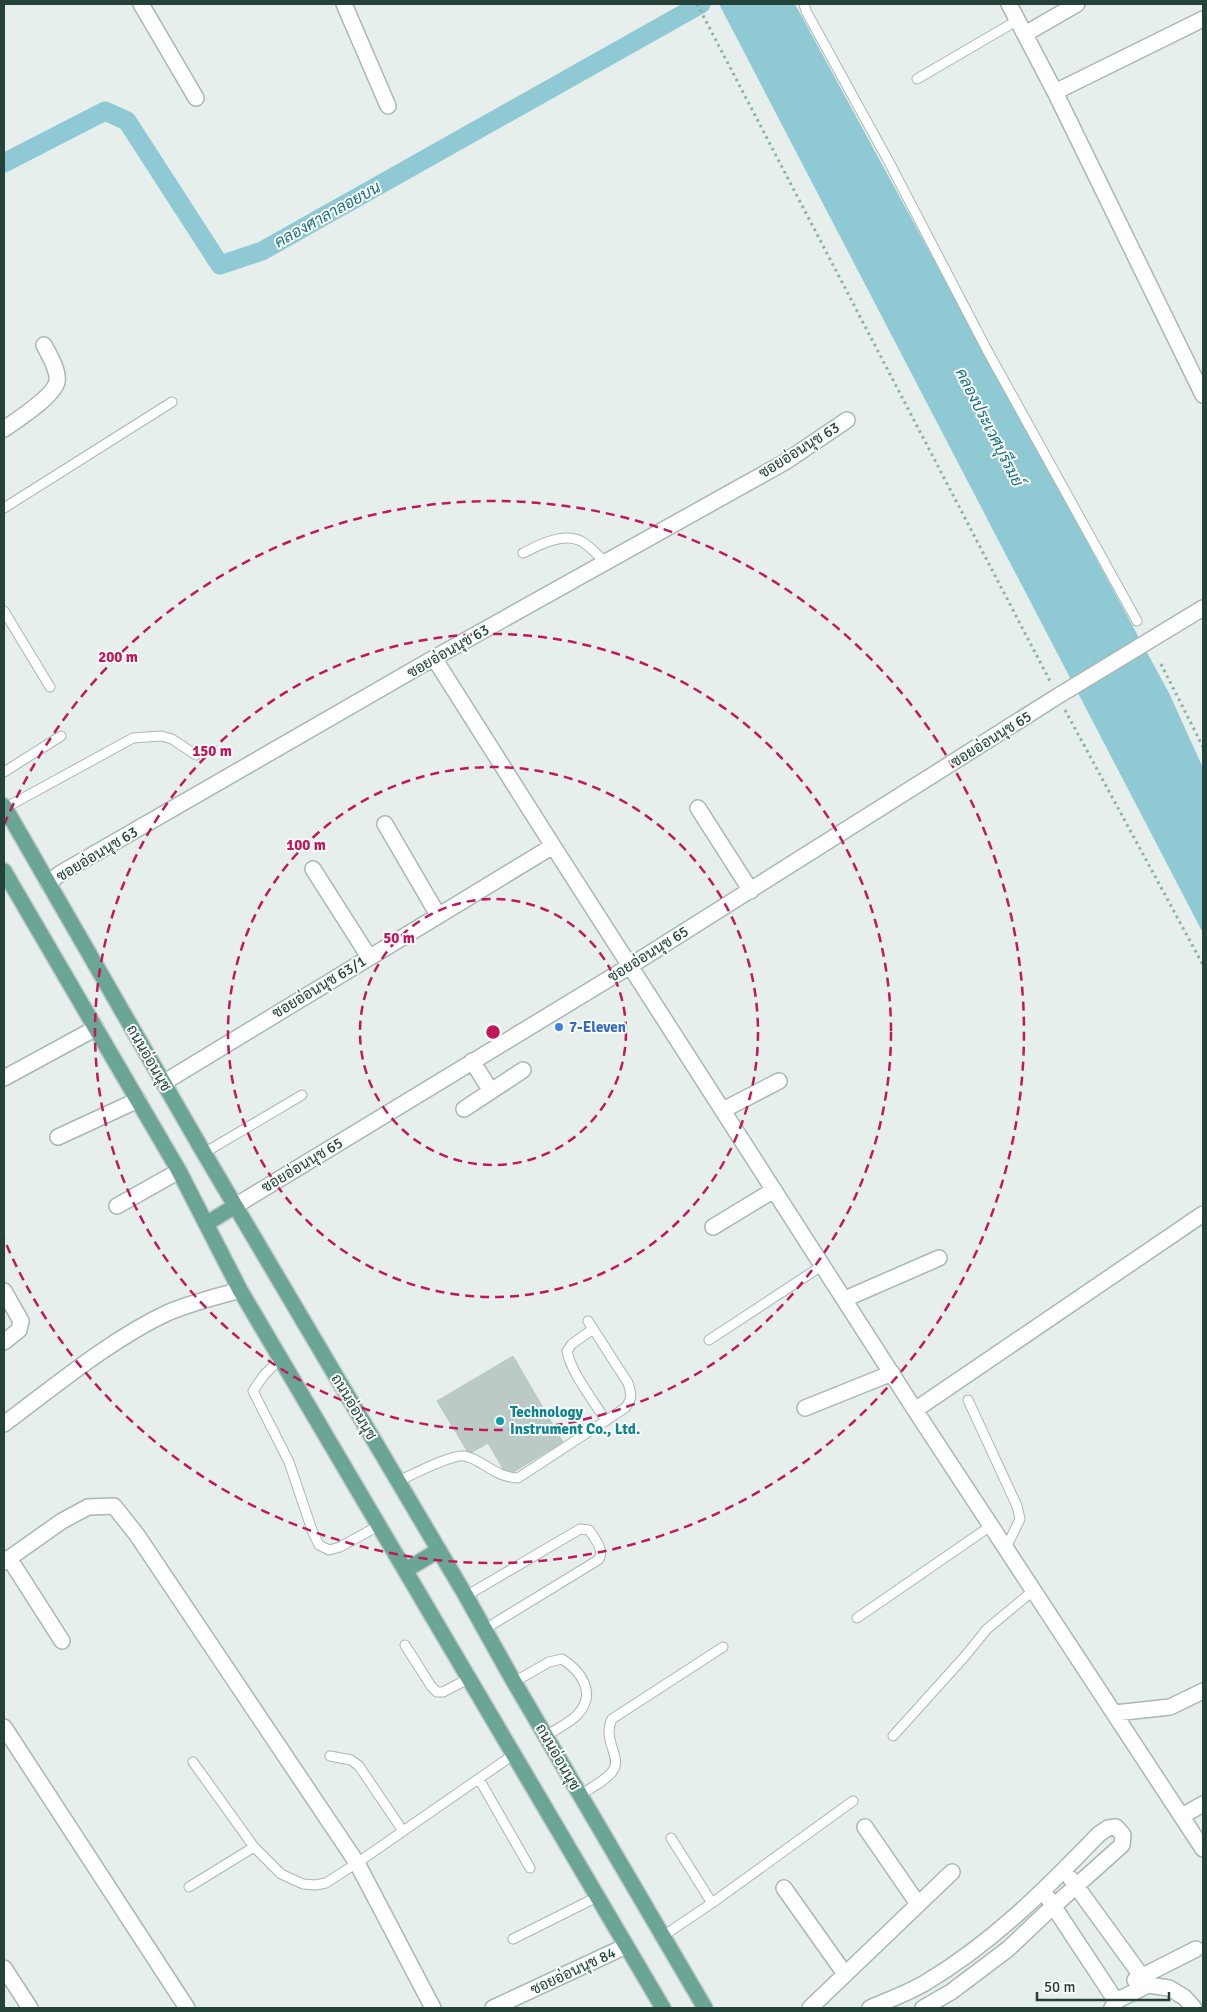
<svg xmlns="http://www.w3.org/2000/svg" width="1207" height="2012" viewBox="0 0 1207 2012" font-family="Signika,Sarabun,sans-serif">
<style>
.water{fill:#8ec9d4}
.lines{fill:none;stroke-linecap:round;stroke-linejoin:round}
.canal{stroke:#8ec9d4;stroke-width:19}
.building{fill:#bbcac4;stroke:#b8c9c2}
.lane-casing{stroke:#a8b8b2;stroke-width:11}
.street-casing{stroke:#a8b8b2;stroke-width:18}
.primary-casing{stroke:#c2cac8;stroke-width:18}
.path{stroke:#86b3a5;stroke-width:3;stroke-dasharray:2.5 4;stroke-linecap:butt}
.lane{stroke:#fff;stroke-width:9}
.street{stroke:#fff;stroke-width:15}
.primary{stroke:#6aa596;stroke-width:15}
.ring{fill:none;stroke:#c2185b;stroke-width:2.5;stroke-dasharray:9 6}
.shop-dot{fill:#3f7fe0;stroke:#f7fbf9;stroke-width:2}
.culture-dot{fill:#0f9aa8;stroke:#f7fbf9;stroke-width:2}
.labels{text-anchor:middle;stroke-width:4;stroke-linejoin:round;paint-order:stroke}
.street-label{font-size:15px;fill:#24423a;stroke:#f7fbf9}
.shop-label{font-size:15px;font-weight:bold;fill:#366cbe;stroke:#f7fbf9;text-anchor:start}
.culture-label{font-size:15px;font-weight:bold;fill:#0d838f;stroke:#f7fbf9;text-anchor:start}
.water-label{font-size:16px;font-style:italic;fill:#1c6f80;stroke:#f7fbf9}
.centre{fill:#c2185b;stroke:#f7fbf9;stroke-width:2.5}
.ring-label{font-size:15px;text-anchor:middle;font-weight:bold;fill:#c2185b;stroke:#f7fbf9;stroke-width:4;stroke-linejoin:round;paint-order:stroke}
</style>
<rect width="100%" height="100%" fill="#e6efeb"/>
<path class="water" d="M719 4H795L1169 693 1203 768V933Z"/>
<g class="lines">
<path class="canal" d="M4 163 105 111 127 121 220 265 262 251 701 4"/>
</g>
<path class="building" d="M513 1356 563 1442 507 1476 488 1443 469 1454 437 1401Z"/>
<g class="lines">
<g class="lane-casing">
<path id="lane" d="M804 4 806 11 889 162 987 350 1137 621
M917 79 1018 20
M4 508 172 402
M523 553C539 545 563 532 581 541 590 546 598 556 606 562
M4 611 50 687
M4 772 61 736
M5 808 133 738 161 736 172 739 196 755
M204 1153 302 1095
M593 1329 572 1344 567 1351C571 1373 594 1401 606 1421
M709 1340 823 1265
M280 1359 264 1375 253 1391 289 1462 312 1530 319 1545 329 1550 340 1547 380 1525
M968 1400 1017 1506 1020 1519 1006 1548
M398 1481C412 1475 452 1454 464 1456 483 1459 493 1477 518 1478L625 1408C633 1399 631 1393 628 1383L588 1321
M466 1596 580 1529 589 1530C594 1538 606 1551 598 1560L485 1629
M857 1618 992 1525
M405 1645 431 1686 437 1692H443L468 1679
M514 1682 549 1662 562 1659C581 1671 597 1693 578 1714 570 1723 556 1729 546 1736
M893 1736 966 1655 987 1629 1034 1590
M330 1756 351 1760 359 1766 403 1831
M193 1762 254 1847 281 1874 303 1884 315 1885 326 1883 357 1863 513 1755
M479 1779 530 1868
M580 1795C590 1788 608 1780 614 1769 621 1756 602 1739 612 1719L723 1647
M671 1838 712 1903
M189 1887 254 1847
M663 1936 712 1903 853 1801
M513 1939 597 1897"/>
</g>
<g class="street-casing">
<path id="street" d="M141 4 196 98
M344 4 388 106
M1009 4 1055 92 1203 395
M1025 34 1077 4
M1055 92 1203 19
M4 429C17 420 53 397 57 382 59 370 49 355 44 345
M434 658 553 846 915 1410 1203 1849
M698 808 751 891
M385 824 438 915
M313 869 369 957
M48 883 61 873 434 658 785 462 847 420
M472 1061 491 1091
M4 1078 96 1028
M163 1083 553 846
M464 1109 523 1070
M723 1110 779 1081
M58 1137 138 1100
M117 1206 179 1171
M235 1206 630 966 1058 696 1203 608
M713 1227 774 1190
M4 1291 21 1321 19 1330 4 1342
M845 1299 939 1258
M805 1408 892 1373
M915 1410 1203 1214
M4 1424C55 1386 110 1340 167 1313 190 1303 216 1297 240 1290
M9 1558 62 1641
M4 1562 62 1521 88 1507 114 1506 137 1535 357 1863 433 2008
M1115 1713 1170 1707 1203 1691
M4 1727 187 2008
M1182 1816 1203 1804
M865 1827 918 1904
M1071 1879 1148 1985
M784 1888 845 1974
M1048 1898 1116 2001
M4 1968 30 2008
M1135 1980 1196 1949
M493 2008 626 1946
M810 2008 952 1872
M870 2008C888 2000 908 1993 925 1983 992 1943 1045 1890 1099 1834L1108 1828 1116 1827 1123 1835 1122 1845 1046 1913 1008 1949 951 1992 923 2008
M1112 2008 1116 2001 1148 1985 1169 1988 1184 1997 1194 2008"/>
</g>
<g class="primary-casing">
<path id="primary" d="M4 806 204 1153 466 1596 514 1682 705 2008
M4 871 179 1171 240 1290 663 2008
M206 1224 235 1206
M406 1570 439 1550"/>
</g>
<path class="path" d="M697 4 1051 683
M1161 664 1203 747
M1065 710 1203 965"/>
<use href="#lane" class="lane"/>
<use href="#street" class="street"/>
<use href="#primary" class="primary"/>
</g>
<g class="ring">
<circle cx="493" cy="1032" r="133"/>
<circle cx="493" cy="1032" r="265"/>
<circle cx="493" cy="1032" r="398"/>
<path d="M4 825A531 531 0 1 1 4 1239"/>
</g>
<circle class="shop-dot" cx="559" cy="1027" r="5"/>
<circle class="culture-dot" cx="500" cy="1421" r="5"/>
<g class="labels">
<g class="street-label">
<text transform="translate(799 450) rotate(-32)" y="5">ซอยอ่อนนุช 63</text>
<text transform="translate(448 651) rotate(-30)" y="5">ซอยอ่อนนุช 63</text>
<text transform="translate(991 739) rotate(-32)" y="5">ซอยอ่อนนุช 65</text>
<text transform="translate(97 854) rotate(-31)" y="5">ซอยอ่อนนุช 63</text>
<text transform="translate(648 954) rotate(-32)" y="5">ซอยอ่อนนุช 65</text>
<text transform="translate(319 987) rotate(-31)" y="5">ซอยอ่อนนุช 63/1</text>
<text transform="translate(149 1058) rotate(60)" y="5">ถนนอ่อนนุช</text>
<text transform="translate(302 1165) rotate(-31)" y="5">ซอยอ่อนนุช 65</text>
<text transform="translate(354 1407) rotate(59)" y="5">ถนนอ่อนนุช</text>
<text transform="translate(558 1757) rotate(60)" y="5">ถนนอ่อนนุช</text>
<text transform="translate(573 1971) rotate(-25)" y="5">ซอยอ่อนนุช 84</text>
</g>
<g class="shop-label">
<text x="569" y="1032">7-Eleven</text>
</g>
<g class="culture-label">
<text x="510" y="1417">Technology<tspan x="510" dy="17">Instrument Co., Ltd.</tspan></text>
</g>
<g class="water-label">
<text transform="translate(327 214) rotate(-29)" y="6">คลองศาลาลอยบน</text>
<text transform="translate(990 427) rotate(63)" y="6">คลองประเวศบุรีรมย์</text>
</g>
</g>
<circle cx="493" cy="1032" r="8" class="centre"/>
<g class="ring-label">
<text x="118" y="662">200 m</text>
<text x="212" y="756">150 m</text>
<text x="306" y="850">100 m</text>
<text x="399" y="943">50 m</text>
</g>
<rect width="1207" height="2012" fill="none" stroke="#24423a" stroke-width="10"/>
<path d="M1037 1992v8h132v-8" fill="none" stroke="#24423a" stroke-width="2.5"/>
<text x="1044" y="1992" font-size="15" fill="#24423a" stroke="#f7fbf9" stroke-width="4" paint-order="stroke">50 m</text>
</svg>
